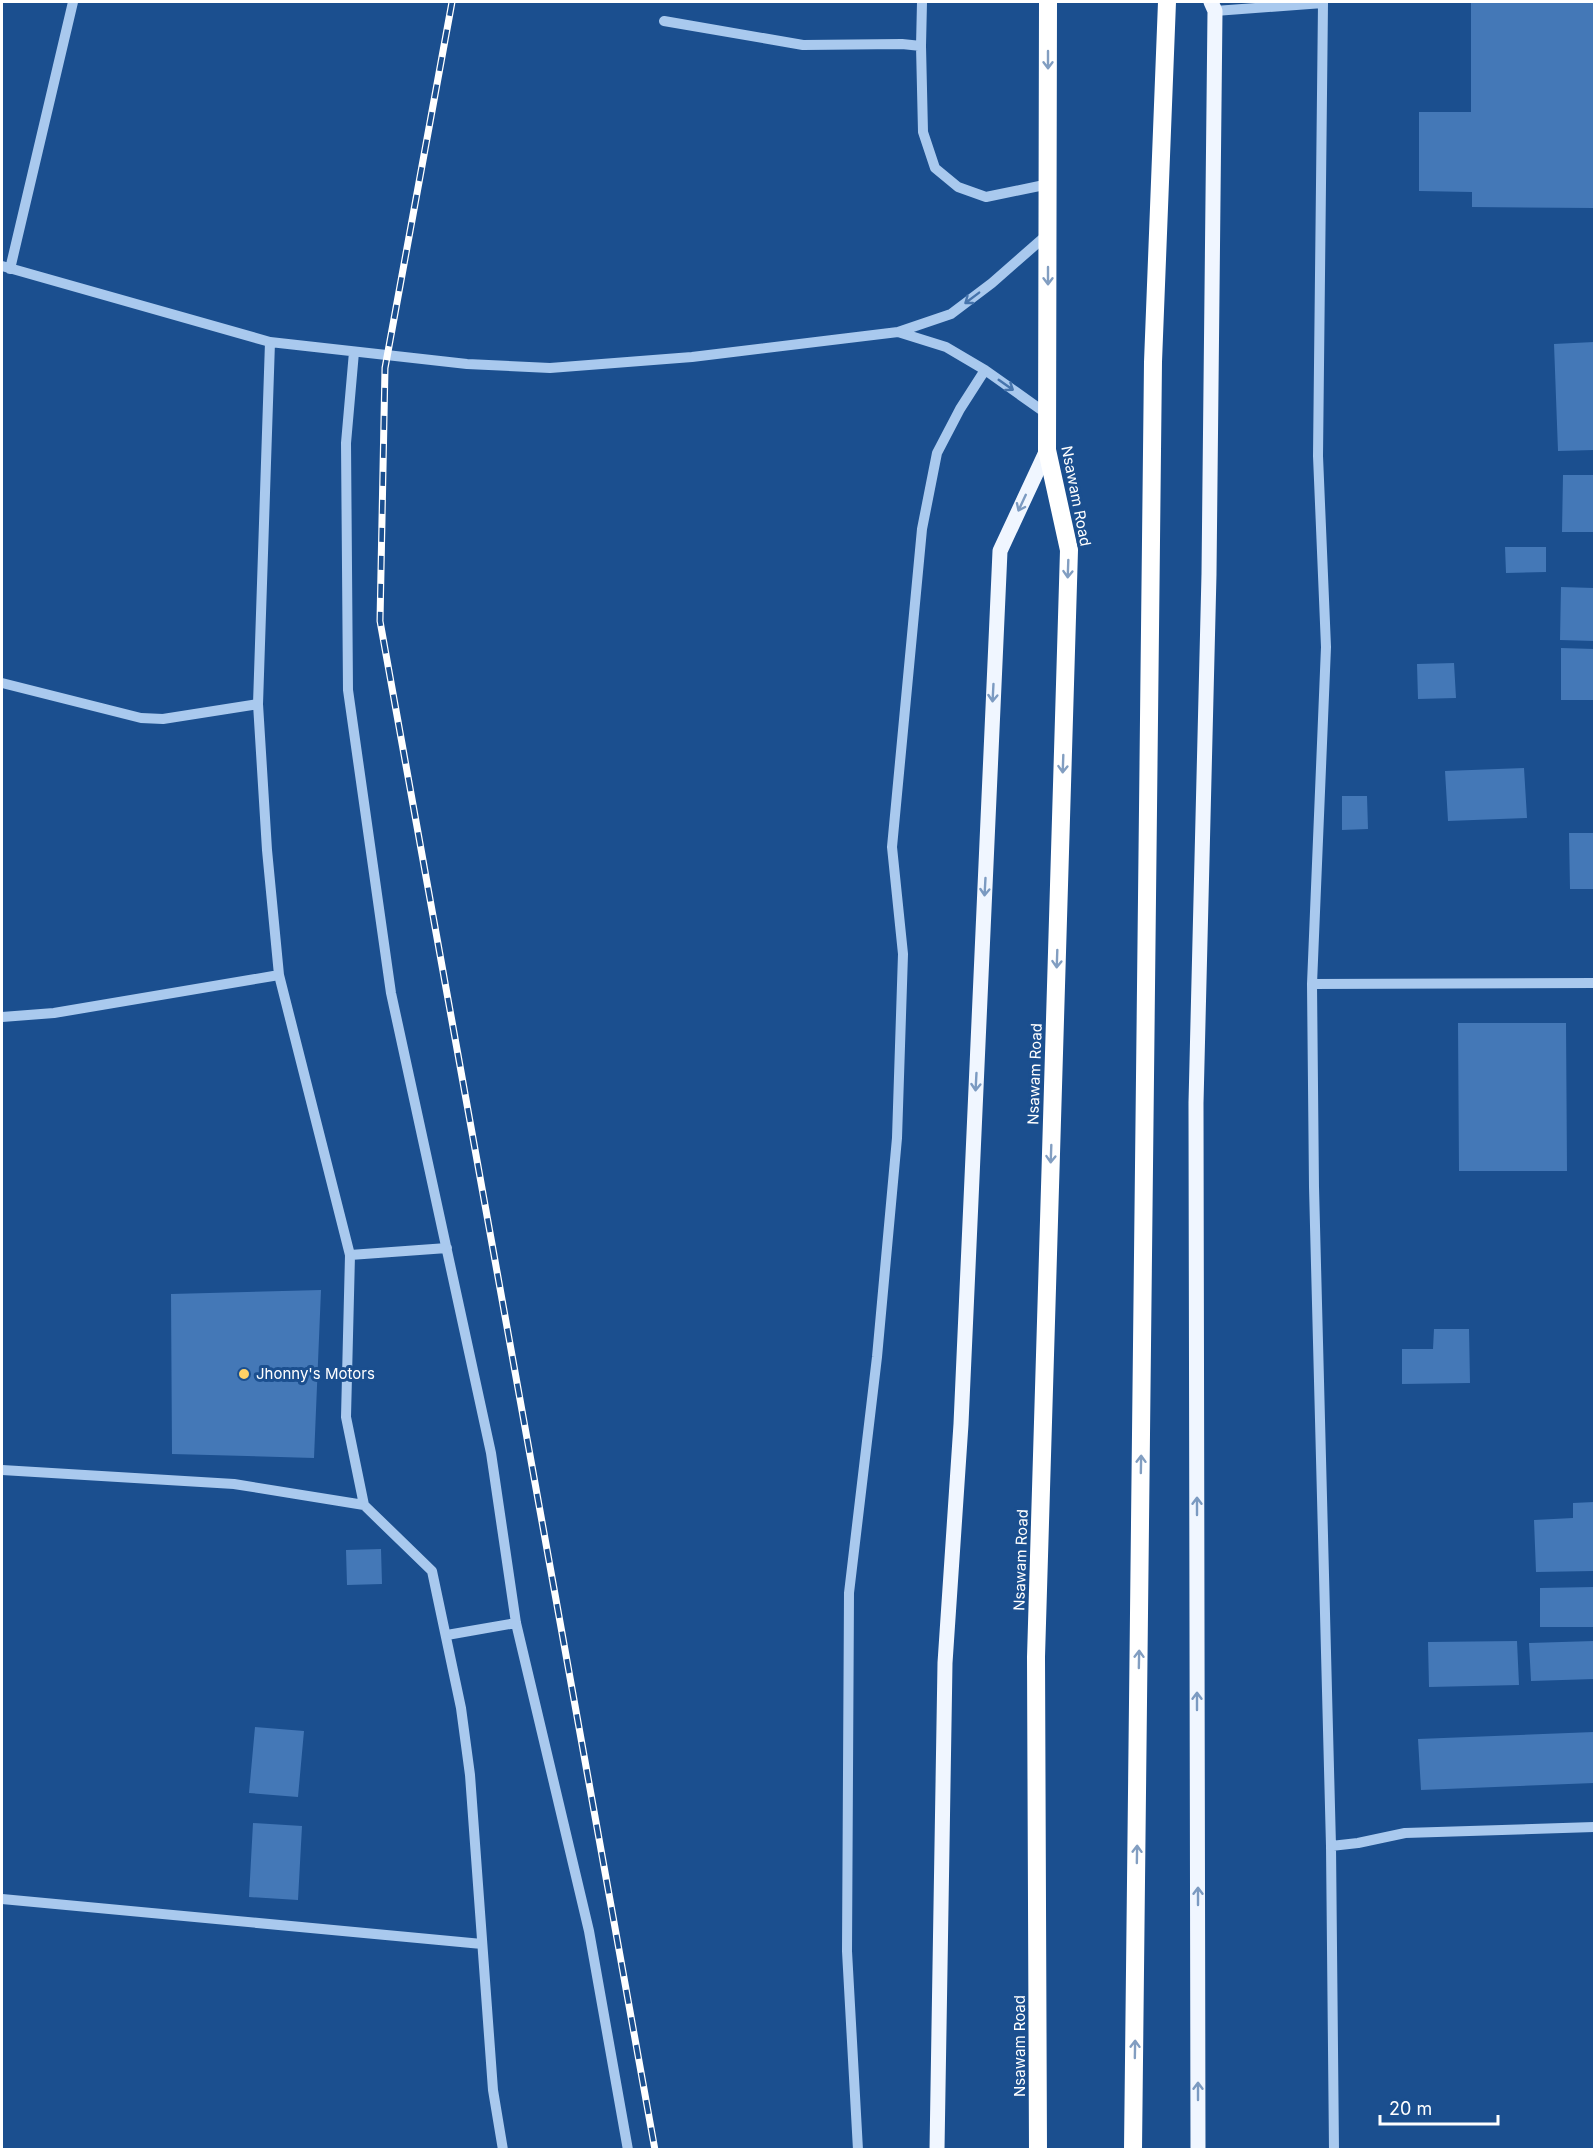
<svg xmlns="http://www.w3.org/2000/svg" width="1596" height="2151" viewBox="0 0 1596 2151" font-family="Inter,sans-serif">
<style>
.building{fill:#4478b7}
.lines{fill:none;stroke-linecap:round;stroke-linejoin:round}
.minor{stroke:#a9c9ee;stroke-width:10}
.major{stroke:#f0f6ff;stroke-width:15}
.highway{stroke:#fff;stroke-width:18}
.rail-casing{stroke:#fff;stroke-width:7}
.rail{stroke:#1b4f8f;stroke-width:4.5;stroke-dasharray:14;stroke-linecap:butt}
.oneway{stroke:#829ec1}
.oneway2{stroke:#4674ac}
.oneway3{stroke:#7b9ac1}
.poi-dot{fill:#ffd166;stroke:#1b4f8f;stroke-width:2}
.labels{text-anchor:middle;stroke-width:6;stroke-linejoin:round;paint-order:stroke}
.street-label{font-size:15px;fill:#fff;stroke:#1b4f8f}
.poi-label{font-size:15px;fill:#fff;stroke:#1b4f8f;text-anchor:start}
</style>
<rect width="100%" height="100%" fill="#1b4f8f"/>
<path class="building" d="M1471 2H1594V208L1472 207V192L1419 191V112H1471Z
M1594 342V450L1558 451 1554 344Z
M1563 475H1594V532H1562Z
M1505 547H1546V572L1506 573Z
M1561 587 1594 588V641L1560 640Z
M1561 648 1594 649V700H1561Z
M1454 663 1456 698 1418 699 1417 664Z
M1524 768 1527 818 1448 821 1445 771Z
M1342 796H1367L1368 829 1342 830Z
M1569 833H1594V889H1570Z
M1458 1023H1566L1567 1171H1459Z
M321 1290 314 1458 172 1454 171 1294Z
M1434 1329H1469L1470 1383 1402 1384V1349H1433Z
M1594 1502V1571L1536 1572 1534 1520 1573 1518V1503Z
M381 1549 382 1584 347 1585 346 1550Z
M1594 1587V1627H1540V1588Z
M1517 1641 1519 1685 1429 1687 1428 1642Z
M1594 1641V1679L1531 1681 1529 1643Z
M255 1727 304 1731 298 1797 249 1793Z
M1594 1732V1783L1421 1790 1418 1739Z
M253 1823 302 1826 298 1900 249 1897Z"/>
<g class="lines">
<path class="minor" d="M1215 11 1323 3 1318 456 1326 647 1312 984 1314 1187 1331 1846
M664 21 803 45 902 44 921 46 923 132 935 168 958 187 986 197 1049 184
M921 46 922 2
M2 266 270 342 467 364 550 368 692 357 898 332 951 314 992 283 1049 233
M10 269 73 2
M898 332 946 347 985 370 1047 414
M270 342 258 704 267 850 279 975 350 1255 346 1417 364 1505 432 1571 461 1708 470 1775 493 2090 503 2150
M354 352 346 443 348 690 391 993 491 1453 516 1623 589 1931 628 2150
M2 683 141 718 163 719 258 704
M1312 984 1594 983
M2 1017 54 1013 279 975
M350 1255 447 1248
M2 1470 234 1484 364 1505
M447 1635 516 1623
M2 1899 482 1944
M858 2150 847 1951 849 1593 877 1357 897 1138 903 954 892 847 922 529 937 453 960 409 985 370
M1334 2150 1331 1846 1358 1843 1405 1833 1594 1827"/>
<path class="major" d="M937 2150 945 1663 961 1424 1000 551 1047 450
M1198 2150 1196 1103 1209 574 1215 11 1211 2"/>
<path class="highway" d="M1038 2150 1036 1657 1069 550 1047 450 1048 2
M1133 2150 1153 362 1167 2"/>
<g class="rail-casing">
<path id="rail" d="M452 2 385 368 380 621 655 2150"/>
</g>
<use href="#rail" class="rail"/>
</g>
<defs><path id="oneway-shaft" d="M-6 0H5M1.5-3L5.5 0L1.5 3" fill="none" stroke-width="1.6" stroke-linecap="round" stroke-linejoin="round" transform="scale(1.5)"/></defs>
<g class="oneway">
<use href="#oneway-shaft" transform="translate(1048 60) rotate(90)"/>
<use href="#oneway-shaft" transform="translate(1048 276) rotate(90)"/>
<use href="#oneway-shaft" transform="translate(1068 569) rotate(92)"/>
<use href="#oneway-shaft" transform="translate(1063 764) rotate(92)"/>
<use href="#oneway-shaft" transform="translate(1057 959) rotate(92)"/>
<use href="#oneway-shaft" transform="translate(1051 1154) rotate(92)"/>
<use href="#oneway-shaft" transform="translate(1141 1464) rotate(-89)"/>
<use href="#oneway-shaft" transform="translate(1139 1659) rotate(-89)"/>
<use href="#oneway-shaft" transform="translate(1137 1854) rotate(-89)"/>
<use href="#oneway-shaft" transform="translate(1135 2049) rotate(-89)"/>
</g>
<g class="oneway2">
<use href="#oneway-shaft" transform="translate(972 298) rotate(143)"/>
<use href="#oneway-shaft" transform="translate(1006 385) rotate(35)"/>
</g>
<g class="oneway3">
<use href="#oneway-shaft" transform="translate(1022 503) rotate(115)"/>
<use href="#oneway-shaft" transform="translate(993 693) rotate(93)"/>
<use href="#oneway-shaft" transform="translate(985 887) rotate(93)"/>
<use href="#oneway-shaft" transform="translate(976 1082) rotate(93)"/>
<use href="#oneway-shaft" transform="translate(1197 1506) rotate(-90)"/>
<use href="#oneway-shaft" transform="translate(1197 1701) rotate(-90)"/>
<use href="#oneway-shaft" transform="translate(1198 1896) rotate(-90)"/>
<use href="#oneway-shaft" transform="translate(1198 2091) rotate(-90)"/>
</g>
<circle class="poi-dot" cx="244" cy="1374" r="6"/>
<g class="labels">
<g class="street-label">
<text transform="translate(1076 496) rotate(79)" y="5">Nsawam Road</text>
<text transform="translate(1035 1074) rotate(-88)" y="5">Nsawam Road</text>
<text transform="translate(1021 1560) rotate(-88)" y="5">Nsawam Road</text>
<text transform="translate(1020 2046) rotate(-90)" y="5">Nsawam Road</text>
</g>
<g class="poi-label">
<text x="256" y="1379">Jhonny's Motors</text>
</g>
</g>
<rect width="1596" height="2151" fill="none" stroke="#ffffff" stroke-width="6"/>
<path d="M1380 2115v9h118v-9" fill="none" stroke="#ffffff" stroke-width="3"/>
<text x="1389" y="2115" font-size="18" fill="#ffffff" stroke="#1b4f8f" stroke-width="4.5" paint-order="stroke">20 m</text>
</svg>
